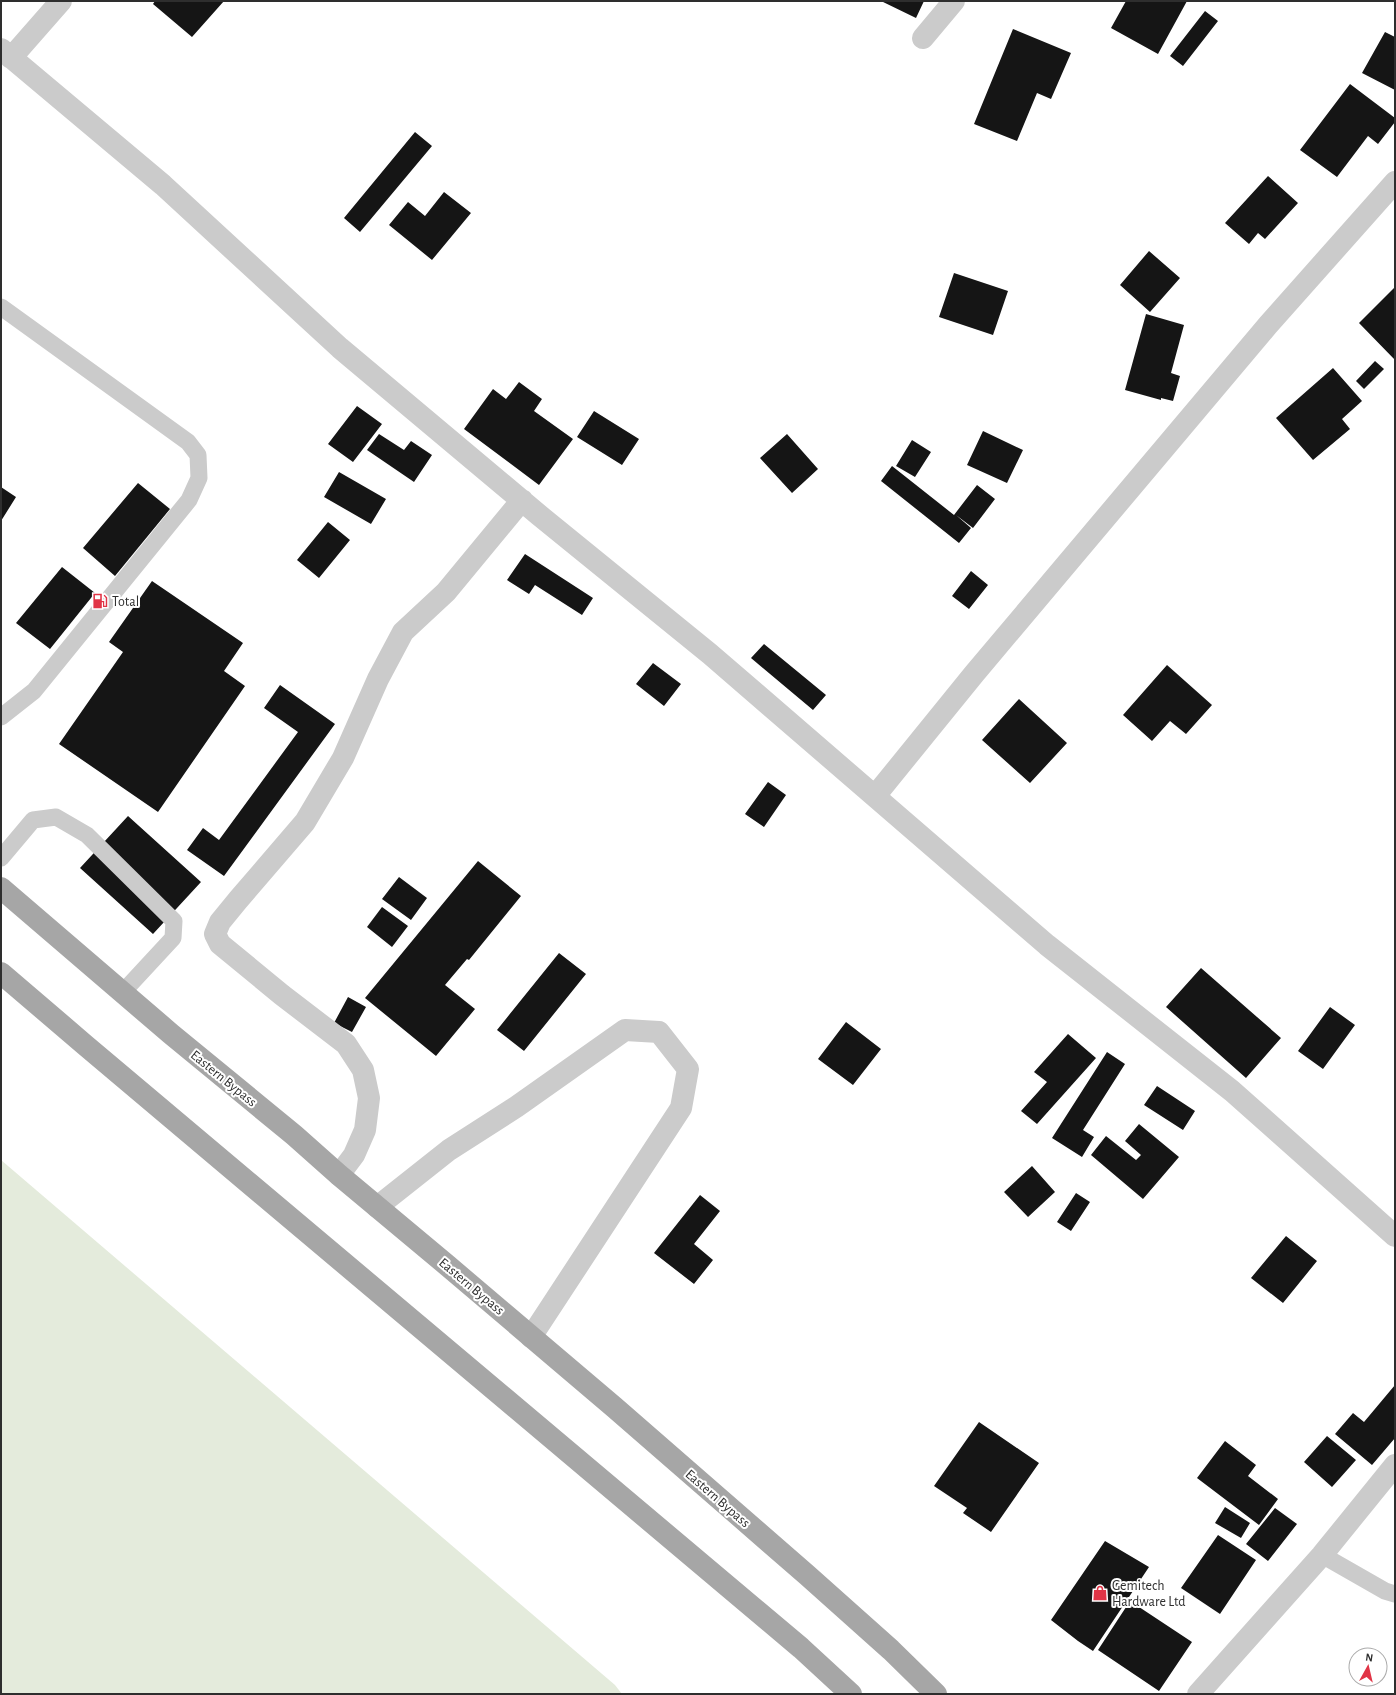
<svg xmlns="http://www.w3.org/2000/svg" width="1396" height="1695" viewBox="0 0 1396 1695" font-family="'Alegreya Sans',sans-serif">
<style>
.green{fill:#e4ebdc}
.building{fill:#151515}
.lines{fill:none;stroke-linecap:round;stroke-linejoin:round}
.service{stroke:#cbcbcb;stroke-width:17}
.minor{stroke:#cbcbcb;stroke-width:22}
.primary{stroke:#a6a6a6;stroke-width:22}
.labels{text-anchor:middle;stroke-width:4;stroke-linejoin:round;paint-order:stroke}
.poi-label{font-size:14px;fill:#2e2e2e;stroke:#fff;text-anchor:start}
.street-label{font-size:14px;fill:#2e2e2e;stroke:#fff}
</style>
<rect width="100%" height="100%" fill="#fff"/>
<path class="green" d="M1 1160 615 1685 622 1694H1Z"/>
<path class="building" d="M155 1H224L192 37 153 4Z
M881 1H924L916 18Z
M1126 1H1187L1158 54 1111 28Z
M1205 11 1218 21 1183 66 1170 56Z
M1013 29 1071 53 1051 99 1037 93 1017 141 974 124Z
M1385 32 1395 37V90L1362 73Z
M1350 84 1395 118V122L1378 144 1368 136 1337 177 1300 150Z
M415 132 432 146 360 232 344 218Z
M1268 176 1298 203 1265 239 1258 233 1249 244 1225 223Z
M444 192 471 213 432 260 389 225 408 202 425 216Z
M1149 251 1180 278 1150 312 1120 285Z
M954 273 1008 291 993 335 939 317Z
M1395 287V360L1359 323Z
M1146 314 1184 325 1171 373 1180 376 1173 401 1161 398V400L1125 390Z
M1375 361 1384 369 1364 389 1356 381Z
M1333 368 1362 401 1342 419 1350 429 1313 460 1276 418Z
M519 382 542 399 534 411 573 439 539 485 464 429 493 389 506 399Z
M357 406 382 424 353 462 328 444Z
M594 411 639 439 622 465 577 437Z
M983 431 1023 450 1007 483 967 465Z
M379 434 404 450 411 441 432 455 414 482 367 450Z
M787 434 818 469 792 493 760 458Z
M912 440 931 452 915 477 896 466Z
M892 466 954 515 977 485 995 499 973 528 956 515 971 528 959 543 881 481Z
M339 472 386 499 371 524 324 497Z
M138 483 170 509 115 576 83 548Z
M1 487 16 497 1 521Z
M328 522 350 540 319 578 297 560Z
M525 554 593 598 582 615 535 585 529 594 507 580Z
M62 567 95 593 50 649 16 623Z
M971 571 988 585 969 609 952 596Z
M152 581 243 643 224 671 245 686 158 812 59 744 123 652 109 642Z
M764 644 826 695 813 710 751 658Z
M653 663 681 684 664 706 636 684Z
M1167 665 1212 705 1186 734 1170 721 1152 741 1123 715Z
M280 685 335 724 224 876 187 850 203 828 219 840 298 732 264 708Z
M1019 699 1067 743 1030 783 982 740Z
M768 782 786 795 764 827 745 814Z
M128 816 201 882 153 934 80 868Z
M478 861 521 896 469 960 467 959 445 985 475 1009 436 1056 365 998Z
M399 877 427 898 411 920 382 899Z
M382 907 408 926 392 947 367 927Z
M559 953 586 974 524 1051 497 1030Z
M1201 968 1281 1038 1246 1078 1166 1007Z
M348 997 366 1007 352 1032 334 1023Z
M1330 1007 1355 1025 1323 1069 1298 1051Z
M846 1022 881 1049 853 1085 818 1059Z
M1068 1034 1096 1058 1037 1124 1021 1111 1047 1082 1034 1072Z
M1107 1052 1125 1064 1083 1130 1094 1137 1082 1157 1052 1138Z
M1157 1086 1195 1111 1183 1130 1144 1105Z
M1139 1124 1179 1157 1143 1199 1091 1155 1106 1136 1136 1160 1141 1155 1125 1141Z
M1032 1166 1055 1192 1028 1217 1004 1192Z
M1076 1193 1090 1202 1071 1231 1057 1222Z
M700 1195 720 1211 694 1244 713 1260 694 1284 654 1253Z
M1286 1236 1317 1261 1283 1303 1251 1278Z
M1395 1385V1438L1372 1465 1335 1434 1353 1413 1364 1422Z
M979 1422 1039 1463 991 1532 963 1513 967 1508 934 1486Z
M1327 1436 1356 1460 1332 1487 1304 1462Z
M1225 1441 1256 1465 1248 1476 1278 1499 1259 1525 1197 1478Z
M1225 1507 1250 1523 1241 1538 1215 1523Z
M1275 1508 1297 1524 1268 1561 1246 1544Z
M1218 1535 1256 1560 1220 1614 1181 1588Z
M1105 1541 1149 1567 1093 1651 1078 1641 1051 1620Z
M1130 1601 1192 1642 1159 1691 1098 1650Z"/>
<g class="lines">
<path class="service" d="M1 307 188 442 198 455 199 478 189 500 34 691 1 717
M1 858 33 820 56 817 87 835 174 921 173 938 123 992
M1322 1555 1385 1591 1395 1594"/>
<path class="minor" d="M923 38 954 1
M1 49 163 185 340 348 539 515 710 654 1047 945 1232 1091 1395 1236
M11 58 61 1
M875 796 974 674 1268 325 1395 182
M339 1175 354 1155 365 1130 369 1098 363 1070 346 1044 282 995 220 944 215 934 220 922 238 900 305 822 343 758 378 679 403 632 446 592 522 500
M377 1207 449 1150 516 1107 625 1030 659 1032 688 1069 681 1108 531 1337
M1198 1694 1322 1555 1395 1465"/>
<path class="primary" d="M1 888 171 1034 294 1135 339 1175 448 1266 614 1407 807 1575 891 1650 936 1694
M1 973 85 1045 801 1648 851 1694"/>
</g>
<defs>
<g id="fuel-bare" transform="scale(1.2)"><path d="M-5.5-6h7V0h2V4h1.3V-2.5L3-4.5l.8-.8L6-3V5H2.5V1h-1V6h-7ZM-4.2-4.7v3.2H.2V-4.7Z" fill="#e13446" stroke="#fff" stroke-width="2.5" paint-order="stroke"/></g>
<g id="shop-bare" transform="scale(1.2)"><path d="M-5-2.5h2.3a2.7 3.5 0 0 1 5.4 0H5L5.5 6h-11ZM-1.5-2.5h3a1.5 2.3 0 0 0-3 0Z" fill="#e13446" stroke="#fff" stroke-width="2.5" paint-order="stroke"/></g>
</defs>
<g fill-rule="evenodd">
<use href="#fuel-bare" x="100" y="601"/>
<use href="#shop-bare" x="1100" y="1593"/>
</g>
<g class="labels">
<g class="poi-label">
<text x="112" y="606">Total</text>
<text x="1112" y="1590">Gemitech<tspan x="1112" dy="16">Hardware Ltd</tspan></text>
</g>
<g class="street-label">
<text transform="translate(224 1078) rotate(39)" y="5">Eastern Bypass</text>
<text transform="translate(472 1286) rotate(40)" y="5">Eastern Bypass</text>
<text transform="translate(718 1498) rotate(41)" y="5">Eastern Bypass</text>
</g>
</g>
<rect width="1396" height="1695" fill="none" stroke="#2e2e2e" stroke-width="4"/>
<g transform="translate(1368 1667) rotate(8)"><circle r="19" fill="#ffffff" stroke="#ababab"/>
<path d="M0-3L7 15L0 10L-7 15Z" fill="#e13446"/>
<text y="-6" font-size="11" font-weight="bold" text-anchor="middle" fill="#2e2e2e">N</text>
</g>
</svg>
